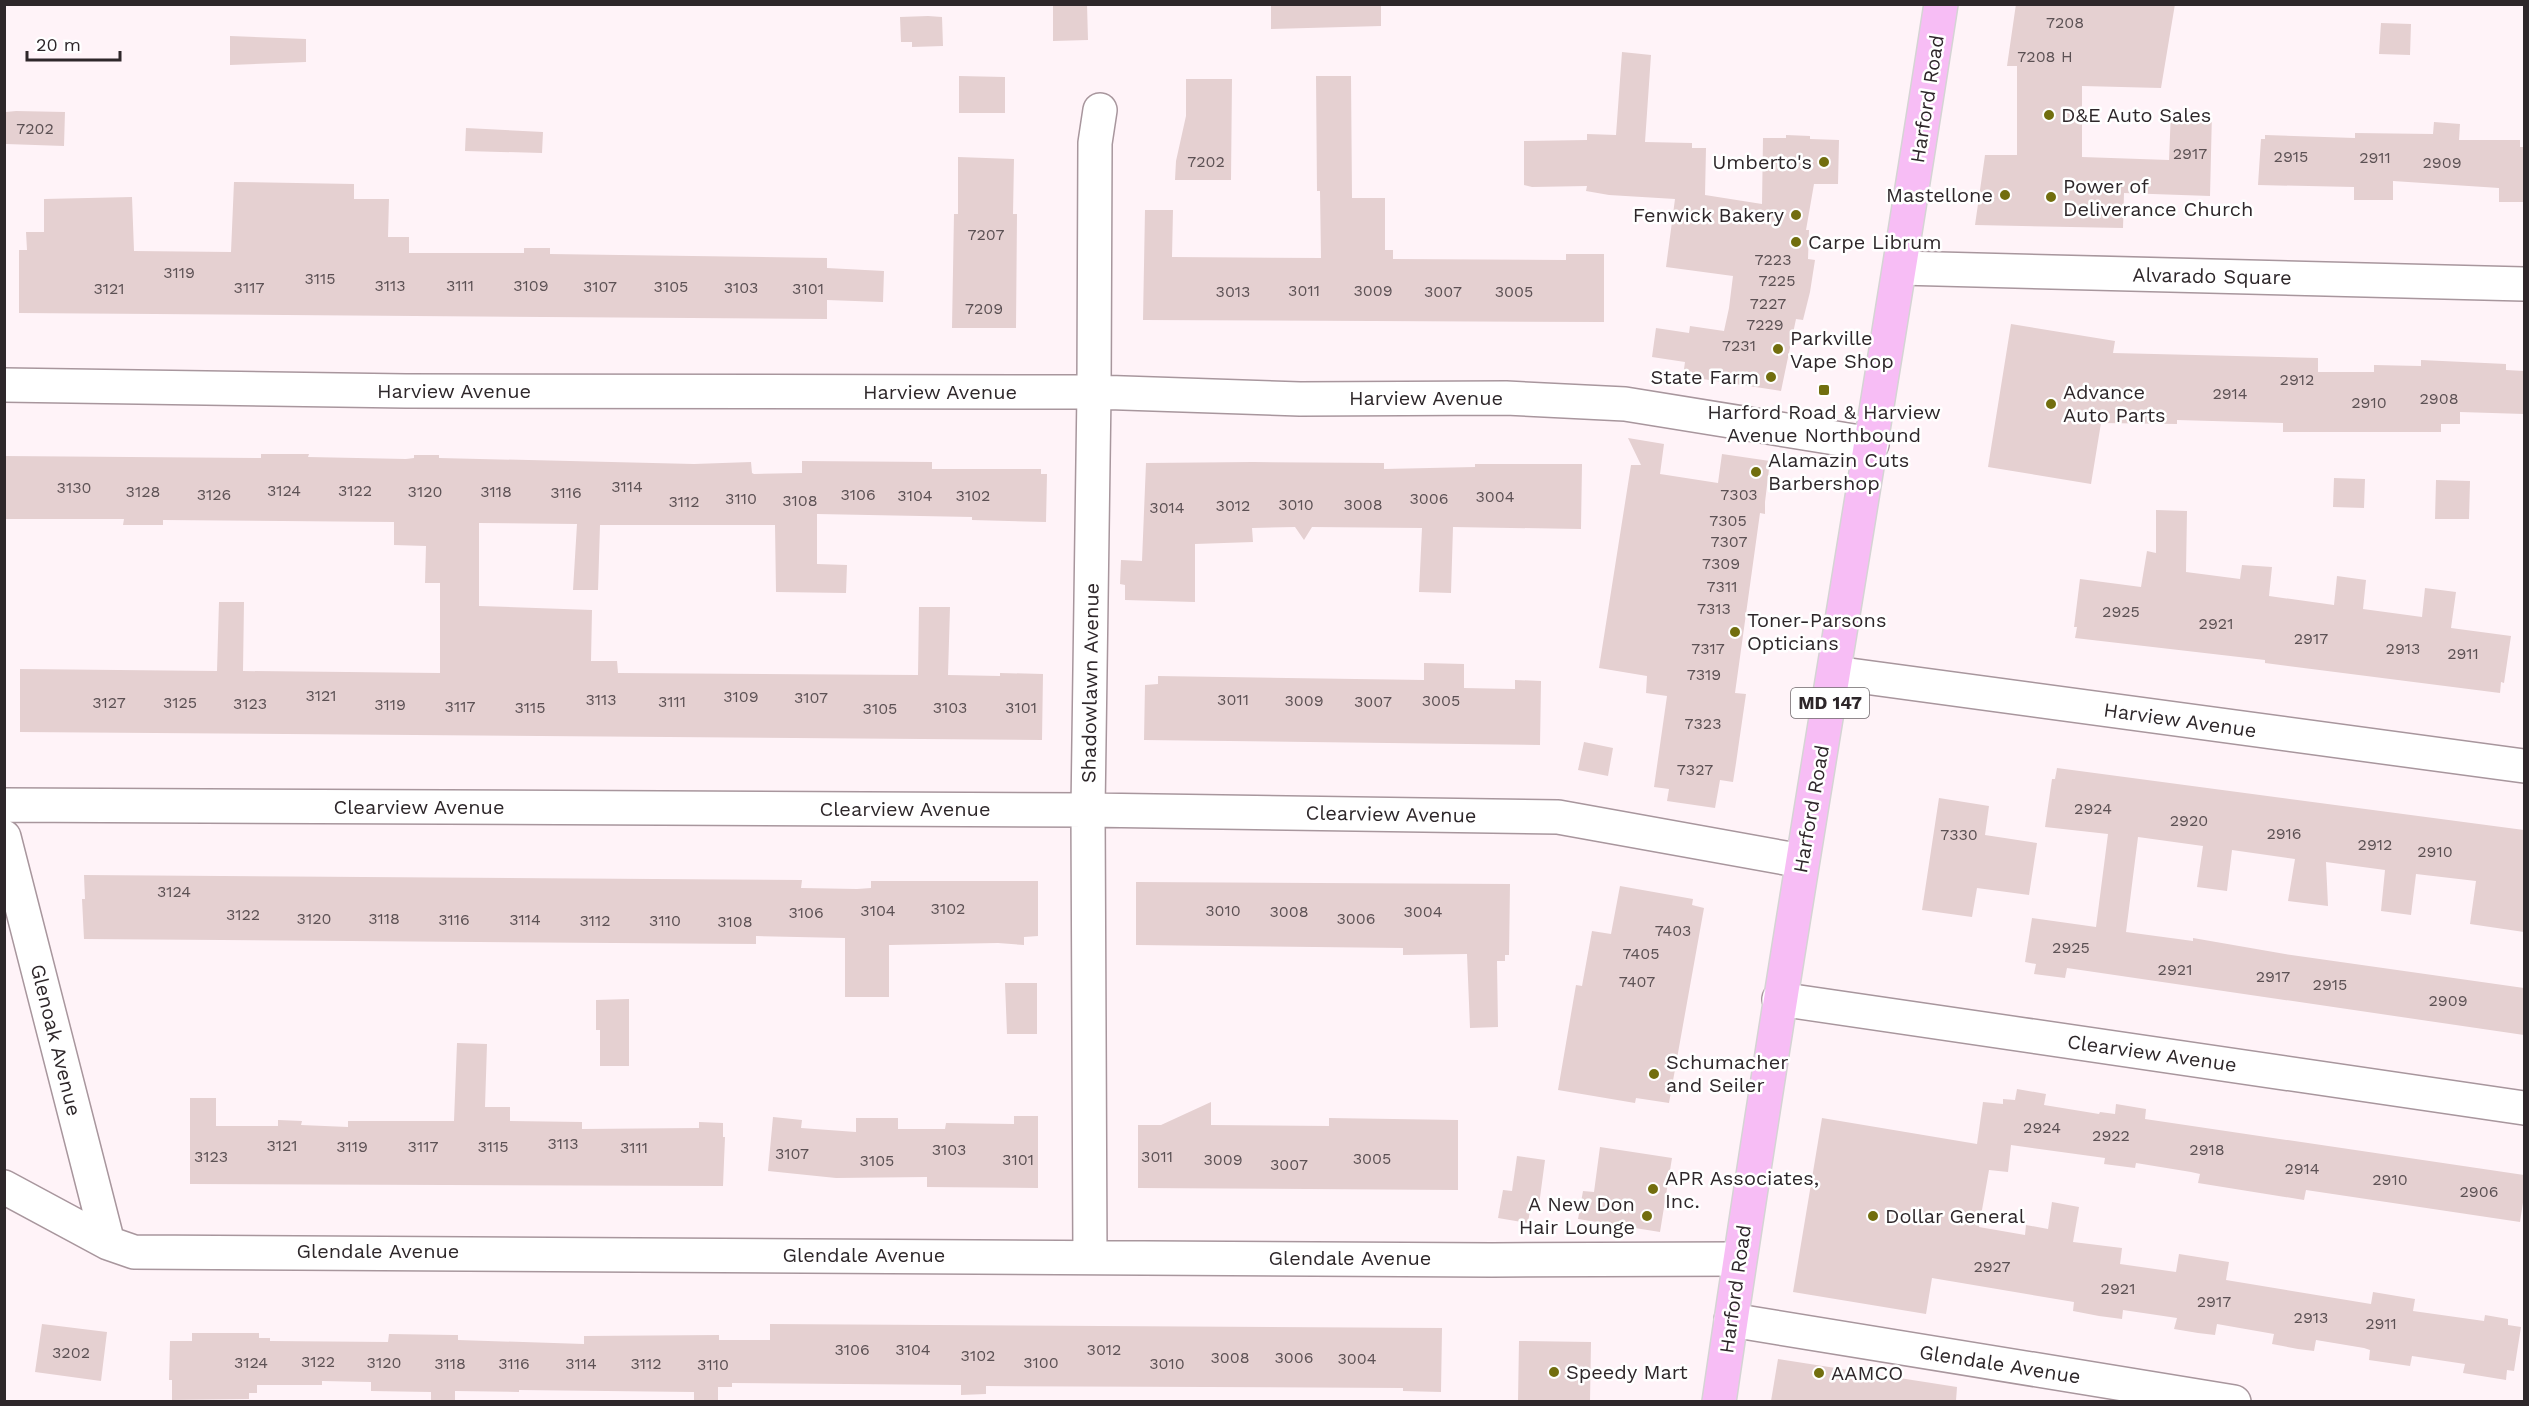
<svg xmlns="http://www.w3.org/2000/svg" width="2529" height="1406" viewBox="0 0 2529 1406" font-family="'Work Sans',sans-serif">
<style>
.building{fill:#e5d0d1}
.lines{fill:none;stroke-linecap:round;stroke-linejoin:round}
.minor-casing{stroke:#a8969d;stroke-width:36}
.major-casing{stroke:#d5d4d4;stroke-width:36}
.minor{stroke:#fff;stroke-width:33}
.major{stroke:#f7bdf5;stroke-width:33}
.poi-dot{fill:#726e0e;stroke:#fff;stroke-width:2}
.labels{text-anchor:middle;stroke-width:5;stroke-linejoin:round;paint-order:stroke}
.number-label{font-size:16px;fill:#5c5154}
.shield{fill:#fff;stroke:#6d686a;stroke-width:1.5}
.shield-label{font-size:18px;font-weight:bold;fill:#2e272a}
.street-label{font-size:20px;fill:#2e272a;stroke:#fff}
.poi-label{font-size:20px;fill:#2e272a;stroke:#fff;text-anchor:start}
</style>
<rect width="100%" height="100%" fill="#fff3f8"/>
<path class="building" d="M1053 4H1087L1088 40 1053 41Z
M1271 4H1381V26L1271 29Z
M2016 4H2175L2161 88 2082 86V157L2169 160 2171 111 2212 112 2210 196 2124 193 2123 228 1975 225 1985 155H2017V66H2007Z
M928 16 942 17 943 46 912 47V42H901L900 17Z
M2381 23 2411 24 2410 55 2379 54Z
M230 36 306 39V62L230 65Z
M1622 52 1651 55 1645 142 1692 143V148H1706L1705 195 1762 204 1763 138H1786V135L1810 136V139L1839 140 1838 184H1814L1806 230H1809L1808 259 1815 260 1810 292 1803 320 1796 319 1781 391 1683 376 1685 362 1652 357 1656 328 1689 333 1690 326 1724 331 1729 308 1733 276 1666 267 1675 199 1609 195 1586 191 1587 186 1532 187 1524 185V141L1587 140V134L1616 135Z
M959 76 1005 77V113H959Z
M1316 76H1351L1352 198H1385V250H1393V259L1566 260V254H1604V322L1143 320 1145 210H1173L1172 257 1321 258 1320 191H1317Z
M1186 79H1232L1231 180H1175L1176 161 1186 116Z
M16 111 65 112 64 146 6 144V112Z
M2434 122 2460 124 2459 140H2520V147H2524V202H2499V188L2393 181V200H2354V187L2258 185 2261 139H2265V135L2355 138V133L2433 134Z
M466 128 543 132 542 153 465 151Z
M958 157 1014 159 1013 214H1017L1016 328H952L954 214H958Z
M234 182 354 184V199H389L388 237H409V253H524V248H550V254L827 258V268L884 271 883 302 827 300V319L19 313V250H27L26 232H44V199L132 197 134 251 231 252Z
M2011 324 2115 341 2113 353 2318 358V372H2374V365L2421 366V360L2506 364V370L2524 371V414L2460 412V424H2441V432H2283V423L2177 420V424L2101 423 2091 484 1988 467Z
M1628 438 1664 444 1660 474 1718 483 1722 454 1770 461 1765 502V514L1760 513 1735 693 1746 694 1736 763 1733 782 1720 780 1715 808 1667 801 1669 789 1654 787 1667 696 1646 693 1647 676 1599 668 1631 465H1641Z
M261 454H309L308 457 406 459 414 458V455H439V458L694 464 751 462 752 473 754 474 802 473V461L932 462V469H1041V474H1047L1046 522 972 520V517L817 514V564L847 565 846 593 776 592 775 525H600L598 590H573L577 524 479 523V606L592 610 591 661H617L618 673 918 675 919 607H950L948 675 1000 676V673L1043 674 1042 740 20 732V669L217 671 219 602H244L243 671 440 673V583H425L426 546 394 545V522L163 520V525H123L124 519H4V456L261 458Z
M1253 462 1384 463V469L1475 467V464H1582L1581 529 1453 527 1451 593 1419 592 1422 528 1312 527 1304 540 1295 527 1252 528 1253 542 1195 544V602L1125 600V585L1120 584 1121 560 1142 561 1146 463Z
M2334 478 2365 479 2364 508 2333 507Z
M2436 480 2470 481 2469 519H2435Z
M2156 510 2187 511 2186 572 2240 579 2242 565 2272 567 2269 596 2334 605 2337 576 2366 580 2363 609 2422 617 2425 588 2456 592 2451 628 2511 636 2504 683 2501 682 2500 693 2265 663V660L2075 638 2077 627H2074L2080 579 2141 587 2147 551 2156 553Z
M1424 663 1464 664V688L1515 689V680L1541 681 1540 745 1144 740 1145 685 1158 684V676L1424 680Z
M1584 742 1613 748 1608 776 1578 770Z
M2057 768 2524 830V932L2470 924 2476 881 2416 874 2411 915 2381 911 2385 870 2326 862 2328 906 2288 901 2295 859 2232 850 2227 891 2197 887 2203 846 2138 837 2126 932 2193 941V938L2285 954 2524 988V1035L2067 968 2065 978 2034 974 2036 964 2025 962 2032 918 2096 927 2108 834 2045 827 2052 779H2055Z
M1939 798 1989 806 1985 835 2037 843 2029 895 1977 888 1972 917 1922 910Z
M84 875 802 880 801 888 857 889 871 888V881H1038V936L1024 937V945L998 943 889 945V997H845V938L756 936V944L84 939 82 899H85Z
M1136 882 1510 884 1509 955H1505V961H1497L1498 1027 1470 1028 1467 954 1403 955V948L1136 945Z
M1620 886 1693 899 1692 905 1704 908 1669 1103 1636 1098 1635 1103 1558 1090 1576 985 1582 986 1592 931 1611 934Z
M1005 983H1037V1034H1007Z
M629 999V1066H600V1030H596V1000Z
M457 1043 487 1044 485 1107H510V1121L582 1122V1129L699 1128V1122L723 1123V1137H725L723 1186 190 1184V1098H216V1126H278V1120L302 1121 301 1125 348 1127V1121H454Z
M2017 1089 2046 1094 2044 1105 2099 1114 2100 1112 2115 1114 2116 1104 2146 1109 2145 1119 2524 1175V1196L2520 1222 2306 1190 2304 1200 2198 1183 2200 1174 2191 1172 2136 1163 2135 1168 2104 1164 2105 1158 2011 1145 2008 1172 1989 1170 1979 1227 2025 1235 2026 1225 2048 1229 2052 1202 2079 1207 2073 1242 2122 1248 2120 1264 2176 1272 2179 1254 2229 1262 2226 1280 2371 1304 2373 1292 2415 1299 2413 1311 2484 1321 2485 1315 2508 1319V1325L2521 1327 2514 1371 2507 1370 2506 1380 2463 1373 2465 1364 2412 1356 2410 1366 2369 1360 2370 1350 2364 1348 2316 1340 2314 1351 2298 1349 2272 1344 2274 1334 2217 1324 2215 1335 2198 1333 2174 1329 2177 1318 2123 1310 2122 1319 2099 1316 2073 1311 2074 1302 1932 1278 1926 1314 1793 1292 1822 1118 1977 1144 1983 1102 2003 1104V1099L2015 1100Z
M1211 1102V1125L1329 1126V1118L1458 1120V1190L1138 1188V1125H1161Z
M1014 1116H1038V1188L927 1187V1177L836 1178 768 1171 773 1117 802 1120 801 1128 856 1132V1118H898V1129H945L946 1123 1014 1124Z
M1600 1147 1672 1158 1660 1232 1578 1219 1583 1191 1594 1192Z
M1517 1156 1545 1160 1539 1205 1531 1204 1528 1223 1498 1218 1503 1190 1512 1191Z
M42 1324 107 1332 101 1381 35 1372Z
M770 1324 1442 1328 1441 1392 1403 1391V1388L986 1386V1394L961 1395V1385L732 1383V1387H718V1401H694V1392L519 1390V1392L455 1391V1401H431V1392L371 1391V1382L322 1381V1385H257V1393H249V1399L172 1400V1380H169L170 1341H192V1333H259V1338H270V1341L388 1342 389 1334 454 1335H458V1340L584 1344V1336L719 1335V1340H770Z
M1519 1341 1591 1342 1590 1401H1518Z
M1778 1359 1957 1387 1956 1401H1771Z"/>
<g class="lines">
<g class="minor-casing">
<path id="minor" d="M1900 268 2524 284
M4 385 406 391 1094 392 1300 399 1506 398 1625 404 1872 444
M1835 673 2524 766
M4 805 1088 810 1558 817 1802 861
M4 837 108 1243
M1779 999 2524 1108
M4 1187 108 1243 134 1252 1492 1260 1739 1259
M1090 1257 1088 810 1094 392 1095 143 1100 110
M1731 1320 2234 1402"/>
</g>
<g class="major-casing">
<path id="major" d="M1719 1402C1787 935 1869 470 1941 4"/>
</g>
<use href="#minor" class="minor"/>
<use href="#major" class="major"/>
</g>
<g class="poi-dot">
<circle cx="2049" cy="115" r="6"/>
<circle cx="1824" cy="162" r="6"/>
<circle cx="2005" cy="195" r="6"/>
<circle cx="2051" cy="197" r="6"/>
<circle cx="1796" cy="215" r="6"/>
<circle cx="1796" cy="242" r="6"/>
<circle cx="1778" cy="349" r="6"/>
<circle cx="1771" cy="377" r="6"/>
<rect x="1818" y="384" width="12" height="12" rx="3"/>
<circle cx="2051" cy="404" r="6"/>
<circle cx="1756" cy="472" r="6"/>
<circle cx="1735" cy="632" r="6"/>
<circle cx="1654" cy="1074" r="6"/>
<circle cx="1653" cy="1189" r="6"/>
<circle cx="1647" cy="1216" r="6"/>
<circle cx="1873" cy="1216" r="6"/>
<circle cx="1554" cy="1372" r="6"/>
<circle cx="1819" cy="1373" r="6"/>
</g>
<g class="labels">
<g class="number-label">
<text x="2065" y="28">7208</text>
<text x="2045" y="62">7208 H</text>
<text x="35" y="134">7202</text>
<text x="2190" y="159">2917</text>
<text x="2291" y="162">2915</text>
<text x="2375" y="163">2911</text>
<text x="1206" y="167">7202</text>
<text x="2442" y="168">2909</text>
<text x="986" y="240">7207</text>
<text x="1773" y="265">7223</text>
<text x="179" y="278">3119</text>
<text x="320" y="284">3115</text>
<text x="1777" y="286">7225</text>
<text x="390" y="291">3113</text>
<text x="460" y="291">3111</text>
<text x="531" y="291">3109</text>
<text x="600" y="292">3107</text>
<text x="671" y="292">3105</text>
<text x="249" y="293">3117</text>
<text x="741" y="293">3103</text>
<text x="109" y="294">3121</text>
<text x="808" y="294">3101</text>
<text x="1304" y="296">3011</text>
<text x="1373" y="296">3009</text>
<text x="1233" y="297">3013</text>
<text x="1443" y="297">3007</text>
<text x="1514" y="297">3005</text>
<text x="1768" y="309">7227</text>
<text x="984" y="314">7209</text>
<text x="1765" y="330">7229</text>
<text x="1739" y="351">7231</text>
<text x="2297" y="385">2912</text>
<text x="2230" y="399">2914</text>
<text x="2439" y="404">2908</text>
<text x="2369" y="408">2910</text>
<text x="627" y="492">3114</text>
<text x="74" y="493">3130</text>
<text x="284" y="496">3124</text>
<text x="355" y="496">3122</text>
<text x="143" y="497">3128</text>
<text x="425" y="497">3120</text>
<text x="496" y="497">3118</text>
<text x="566" y="498">3116</text>
<text x="214" y="500">3126</text>
<text x="858" y="500">3106</text>
<text x="1739" y="500">7303</text>
<text x="915" y="501">3104</text>
<text x="973" y="501">3102</text>
<text x="1495" y="502">3004</text>
<text x="741" y="504">3110</text>
<text x="1429" y="504">3006</text>
<text x="800" y="506">3108</text>
<text x="684" y="507">3112</text>
<text x="1296" y="510">3010</text>
<text x="1363" y="510">3008</text>
<text x="1233" y="511">3012</text>
<text x="1167" y="513">3014</text>
<text x="1728" y="526">7305</text>
<text x="1729" y="547">7307</text>
<text x="1721" y="569">7309</text>
<text x="1722" y="592">7311</text>
<text x="1714" y="614">7313</text>
<text x="2121" y="617">2925</text>
<text x="2216" y="629">2921</text>
<text x="2311" y="644">2917</text>
<text x="1708" y="654">7317</text>
<text x="2403" y="654">2913</text>
<text x="2463" y="659">2911</text>
<text x="1704" y="680">7319</text>
<text x="321" y="701">3121</text>
<text x="741" y="702">3109</text>
<text x="811" y="703">3107</text>
<text x="601" y="705">3113</text>
<text x="1233" y="705">3011</text>
<text x="1304" y="706">3009</text>
<text x="1441" y="706">3005</text>
<text x="672" y="707">3111</text>
<text x="1373" y="707">3007</text>
<text x="109" y="708">3127</text>
<text x="180" y="708">3125</text>
<text x="250" y="709">3123</text>
<text x="390" y="710">3119</text>
<text x="460" y="712">3117</text>
<text x="530" y="713">3115</text>
<text x="950" y="713">3103</text>
<text x="1021" y="713">3101</text>
<text x="880" y="714">3105</text>
<text x="1703" y="729">7323</text>
<text x="1695" y="775">7327</text>
<text x="2093" y="814">2924</text>
<text x="2189" y="826">2920</text>
<text x="2284" y="839">2916</text>
<text x="1959" y="840">7330</text>
<text x="2375" y="850">2912</text>
<text x="2435" y="857">2910</text>
<text x="174" y="897">3124</text>
<text x="948" y="914">3102</text>
<text x="878" y="916">3104</text>
<text x="1223" y="916">3010</text>
<text x="1289" y="917">3008</text>
<text x="1423" y="917">3004</text>
<text x="806" y="918">3106</text>
<text x="243" y="920">3122</text>
<text x="314" y="924">3120</text>
<text x="384" y="924">3118</text>
<text x="1356" y="924">3006</text>
<text x="454" y="925">3116</text>
<text x="525" y="925">3114</text>
<text x="595" y="926">3112</text>
<text x="665" y="926">3110</text>
<text x="735" y="927">3108</text>
<text x="1673" y="936">7403</text>
<text x="2071" y="953">2925</text>
<text x="1641" y="959">7405</text>
<text x="2175" y="975">2921</text>
<text x="2273" y="982">2917</text>
<text x="1637" y="987">7407</text>
<text x="2330" y="990">2915</text>
<text x="2448" y="1006">2909</text>
<text x="2042" y="1133">2924</text>
<text x="2111" y="1141">2922</text>
<text x="563" y="1149">3113</text>
<text x="282" y="1151">3121</text>
<text x="352" y="1152">3119</text>
<text x="423" y="1152">3117</text>
<text x="493" y="1152">3115</text>
<text x="634" y="1153">3111</text>
<text x="949" y="1155">3103</text>
<text x="2207" y="1155">2918</text>
<text x="792" y="1159">3107</text>
<text x="211" y="1162">3123</text>
<text x="1157" y="1162">3011</text>
<text x="1372" y="1164">3005</text>
<text x="1018" y="1165">3101</text>
<text x="1223" y="1165">3009</text>
<text x="877" y="1166">3105</text>
<text x="1289" y="1170">3007</text>
<text x="2302" y="1174">2914</text>
<text x="2390" y="1185">2910</text>
<text x="2479" y="1197">2906</text>
<text x="1992" y="1272">2927</text>
<text x="2118" y="1294">2921</text>
<text x="2214" y="1307">2917</text>
<text x="2311" y="1323">2913</text>
<text x="2381" y="1329">2911</text>
<text x="852" y="1355">3106</text>
<text x="913" y="1355">3104</text>
<text x="1104" y="1355">3012</text>
<text x="71" y="1358">3202</text>
<text x="978" y="1361">3102</text>
<text x="1230" y="1363">3008</text>
<text x="1294" y="1363">3006</text>
<text x="1357" y="1364">3004</text>
<text x="318" y="1367">3122</text>
<text x="251" y="1368">3124</text>
<text x="384" y="1368">3120</text>
<text x="1041" y="1368">3100</text>
<text x="450" y="1369">3118</text>
<text x="514" y="1369">3116</text>
<text x="581" y="1369">3114</text>
<text x="646" y="1369">3112</text>
<text x="1167" y="1369">3010</text>
<text x="713" y="1370">3110</text>
</g>
<rect class="shield" x="1791" y="688" width="78" height="30" rx="4.5"/>
<g class="shield-label">
<text x="1830" y="709">MD 147</text>
</g>
<g class="street-label">
<text transform="translate(1927 99) rotate(-81)" y="7">Harford Road</text>
<text transform="translate(2212 276) rotate(1)" y="7">Alvarado Square</text>
<text x="454" y="398">Harview Avenue</text>
<text x="940" y="399">Harview Avenue</text>
<text x="1426" y="405">Harview Avenue</text>
<text transform="translate(1090 683) rotate(-89)" y="7">Shadowlawn Avenue</text>
<text transform="translate(2180 720) rotate(8)" y="7">Harview Avenue</text>
<text x="419" y="814">Clearview Avenue</text>
<text x="905" y="816">Clearview Avenue</text>
<text transform="translate(1811 809) rotate(-80)" y="7">Harford Road</text>
<text transform="translate(1391 814) rotate(1)" y="7">Clearview Avenue</text>
<text transform="translate(56 1040) rotate(76)" y="7">Glenoak Avenue</text>
<text transform="translate(2152 1053) rotate(8)" y="7">Clearview Avenue</text>
<text x="378" y="1258">Glendale Avenue</text>
<text x="864" y="1262">Glendale Avenue</text>
<text x="1350" y="1265">Glendale Avenue</text>
<text transform="translate(1735 1289) rotate(-82)" y="7">Harford Road</text>
<text transform="translate(2000 1364) rotate(9)" y="7">Glendale Avenue</text>
</g>
<g class="poi-label">
<text x="2061" y="122">D&amp;E Auto Sales</text>
<text x="1812" y="169" text-anchor="end">Umberto's</text>
<text x="2063" y="193">Power of<tspan x="2063" dy="23">Deliverance Church</tspan></text>
<text x="1993" y="202" text-anchor="end">Mastellone</text>
<text x="1784" y="222" text-anchor="end">Fenwick Bakery</text>
<text x="1808" y="249">Carpe Librum</text>
<text x="1790" y="345">Parkville<tspan x="1790" dy="23">Vape Shop</tspan></text>
<text x="1759" y="384" text-anchor="end">State Farm</text>
<text x="2063" y="399">Advance<tspan x="2063" dy="23">Auto Parts</tspan></text>
<text x="1824" y="419" text-anchor="middle">Harford Road &amp; Harview<tspan x="1824" dy="23">Avenue Northbound</tspan></text>
<text x="1768" y="467">Alamazin Cuts<tspan x="1768" dy="23">Barbershop</tspan></text>
<text x="1747" y="627">Toner-Parsons<tspan x="1747" dy="23">Opticians</tspan></text>
<text x="1666" y="1069">Schumacher<tspan x="1666" dy="23">and Seiler</tspan></text>
<text x="1665" y="1185">APR Associates,<tspan x="1665" dy="23">Inc.</tspan></text>
<text x="1635" y="1211" text-anchor="end">A New Don<tspan x="1635" dy="23">Hair Lounge</tspan></text>
<text x="1885" y="1223">Dollar General</text>
<text x="1566" y="1379">Speedy Mart</text>
<text x="1831" y="1380">AAMCO</text>
</g>
</g>
<rect width="2529" height="1406" fill="none" stroke="#2e272a" stroke-width="12"/>
<path d="M27 51v9h93v-9" fill="none" stroke="#2e272a" stroke-width="3"/>
<text x="36" y="51" font-size="18" fill="#2e272a" stroke="#ffffff" stroke-width="4.5" paint-order="stroke">20 m</text>
</svg>
